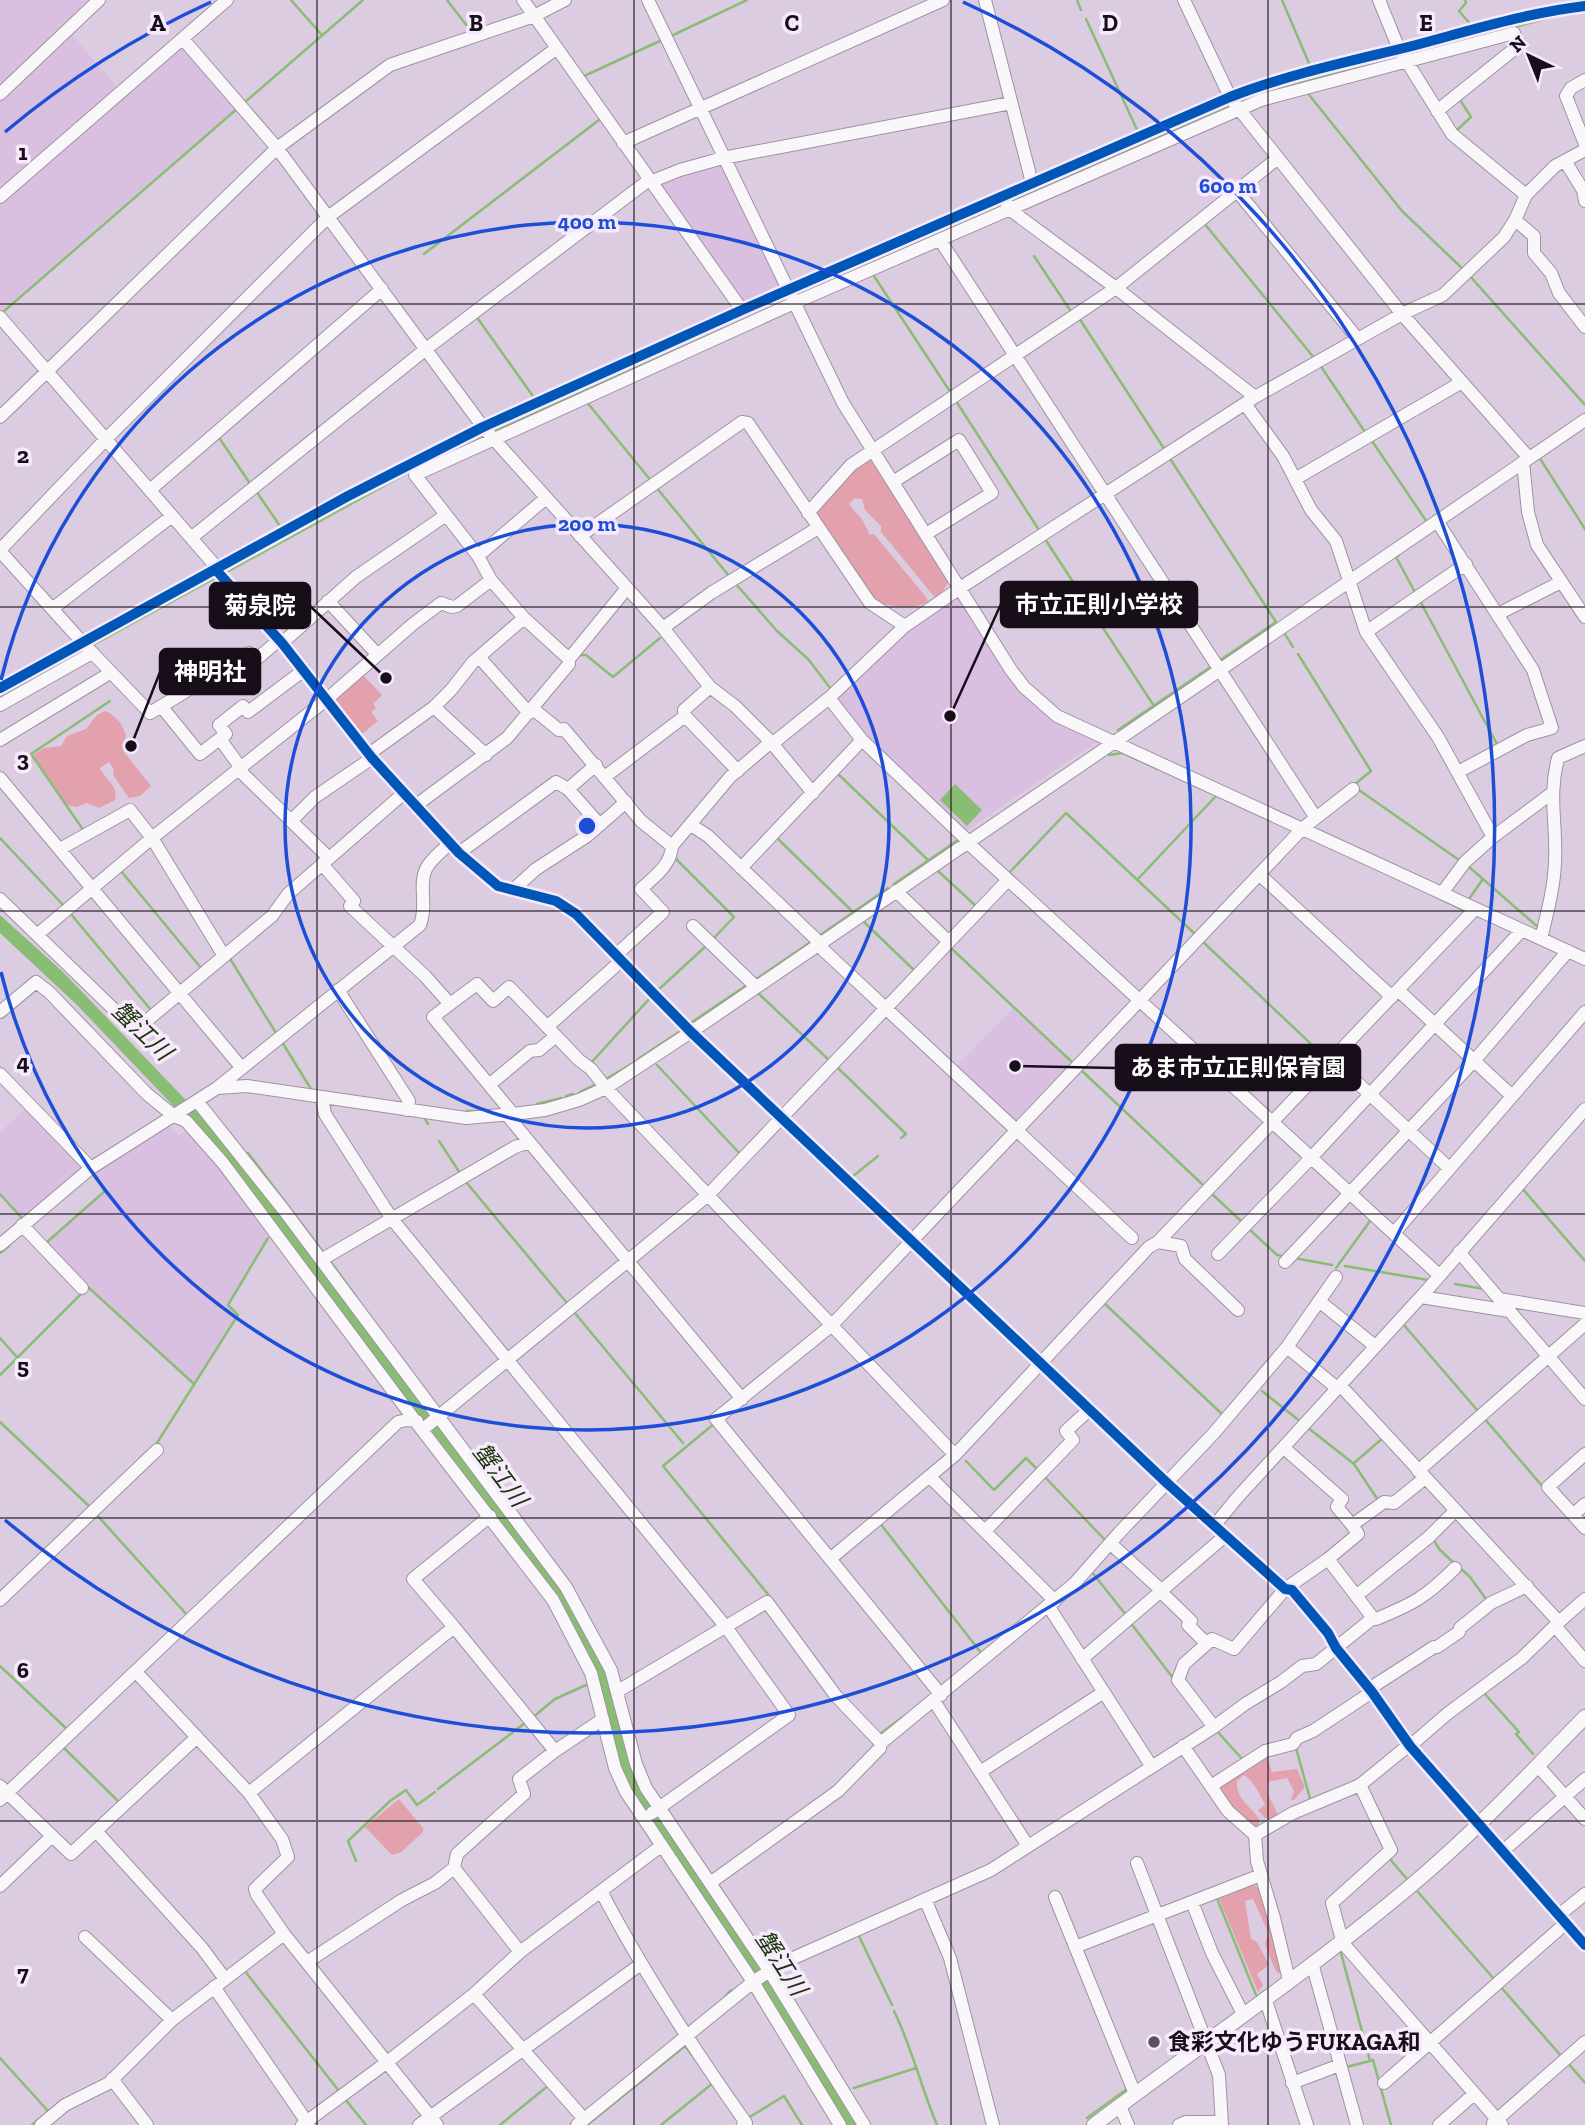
<svg xmlns="http://www.w3.org/2000/svg" width="1585" height="2125" viewBox="0 0 1585 2125" font-family="'Zilla Slab','Noto Sans JP',serif">
<style>
.built{fill:#d9c0e1}
.green{fill:#e2a1ad}
.water{fill:#8abd74}
.lines{fill:none;stroke-linecap:round;stroke-linejoin:round}
.stream{stroke:#8abd74;stroke-width:2.5}
.minor-casing{stroke:#9e92a2;stroke-width:14}
.major-casing{stroke:#9e92a2;stroke-width:16}
.minor{stroke:#faf7fa;stroke-width:12}
.major{stroke:#faf7fa;stroke-width:14}
.cycleway-casing{stroke:#f8eafd;stroke-width:15}
.cycleway{stroke:#0057b8;stroke-width:10}
.grid{fill:none;stroke:#170e1a;stroke-width:2;stroke-opacity:0.55}
.ring{fill:none;stroke:#1d4ed8;stroke-width:3.5}
.poi-dot{fill:#5c5060;stroke:#f8eafd;stroke-width:2.5}
.labels{text-anchor:middle;stroke-width:7;stroke-linejoin:round;paint-order:stroke}
.poi-label{font-size:23px;font-weight:bold;fill:#170e1a;stroke:#f8eafd;text-anchor:start}
.water-label{font-size:24px;font-style:italic;fill:#163408;stroke:#f8eafd}
.grid-label{font-size:23px;text-anchor:middle;font-weight:bold;fill:#170e1a;stroke:#f8eafd;stroke-width:7;stroke-linejoin:round;paint-order:stroke}
.centre{fill:#1d4ed8;stroke:#f8eafd;stroke-width:3.5}
.ring-label{font-size:21px;text-anchor:middle;font-weight:bold;fill:#1d4ed8;stroke:#f8eafd;stroke-width:7;stroke-linejoin:round;paint-order:stroke}
.leader{fill:none;stroke:#170e1a;stroke-width:2.5}
.callout-dot{fill:#170e1a;stroke:#f8eafd;stroke-width:2.5}
.callout{fill:#170e1a;stroke:#170e1a;stroke-width:2.5}
.callout-label{font-size:24px;text-anchor:middle;font-weight:bold;fill:#fff}
</style>
<rect width="100%" height="100%" fill="#dccce1"/>
<path class="built" d="M0 0H89L0 85Z
M70 32 118 88 0 191V100Z
M182 45 238 106 2 310 0 308V204Z
M722 164 781 289 746 306 658 182Z
M954 597 961 599 1012 680 1096 737 1095 743 965 832 866 737 836 699 893 641Z
M1013 1008 1074 1065 1019 1123H1015L956 1067Z
M26 1109 79 1165 80 1169 24 1218 0 1192V1132Z
M167 1126 179 1135 185 1131 216 1163 270 1232 227 1305 237 1315 194 1383 89 1286 48 1243 109 1189 94 1172Z"/>
<path class="green" d="M870 459 949 581 937 600 881 532V526L865 510 862 499 855 498 850 503V506L862 519 870 535 874 534 926 597 928 601C915 611 891 606 876 602L815 513 854 469Z
M360 672 382 695 373 704 376 708 371 712 378 721 362 734 334 699Z
M105 711C116 715 123 725 126 736L122 745 124 752 151 786 140 796 129 798 113 775 114 770 109 762 100 768C105 780 119 785 115 800L99 808 87 803 76 807 67 805 33 755 44 748 61 746 67 736 86 729 97 715Z
M1267 1757 1272 1772 1297 1769 1305 1787 1294 1800H1291L1294 1791 1287 1778 1268 1782C1263 1797 1277 1803 1277 1817L1265 1818 1258 1810 1265 1805C1260 1794 1254 1782 1244 1775L1237 1781C1235 1800 1253 1807 1260 1821L1257 1827 1254 1828 1235 1814 1216 1787Z
M399 1799 423 1828V1832L401 1852 392 1855 365 1827Z
M1252 1884 1262 1890 1283 1972 1278 1973 1275 1970 1265 1944 1268 1932 1253 1899 1245 1901 1251 1939 1257 1942 1268 1963 1267 1966 1257 1974 1263 1985 1258 1992 1218 1896Z"/>
<path class="water" d="M955 784 982 810 967 826 940 800Z
M0 915 63 972 229 1145 565 1589 607 1672 634 1765 765 1970 859 2125H845L633 1795 622 1769 598 1676 558 1597 431 1430 423 1424 183 1116 77 1005 0 933Z"/>
<g class="lines">
<path class="stream" d="M291 0 321 34
M447 0 471 31
M1077 0 1081 10
M1282 0 1311 68
M1465 0 1466 3 1459 11 1472 26
M1086 19 1138 132
M1511 28 1552 17
M671 36 747 0
M1406 55 1468 39
M582 77 662 40
M1306 91 1402 211 1464 270
M1238 102 1256 94 1400 57
M244 103 363 0
M1456 131 1471 117 1460 100
M1010 201 1232 104
M1204 223 1315 359
M424 254 599 120
M1034 256 1072 313
M866 265 1004 204
M872 273 951 393
M1469 275 1585 405
M3 312 238 108
M476 316 535 399
M1079 318 1165 450
M1320 365 1365 432
M586 401 652 482
M956 401 1039 530
M492 432 723 329
M218 436 251 485
M1372 441 1427 522
M1169 457 1276 622 1219 661
M1539 457 1585 529
M429 462 486 435
M656 487 729 576
M256 491 282 529
M1045 539 1154 706
M1399 555 1396 557 1416 594
M223 574 411 471
M735 583 777 631 808 659 831 689
M1420 601 1498 746
M1283 631 1293 647
M91 646 217 577
M1298 654 1371 771 1354 785
M580 655H586L613 677 660 638
M0 698 85 650
M1118 730 1209 668
M1109 755 1123 753 1158 769
M837 773 928 860
M1359 790 1459 860
M84 831 31 754 110 701
M776 837 853 912
M0 838 65 907
M674 857 734 917 713 939
M1468 866 1538 927
M121 871 201 968
M938 871 977 907
M1009 873 1066 813 1195 934
M1137 880 1216 796
M894 884 958 840
M1430 894 1465 911
M1469 899 1483 879
M70 913 151 1010
M864 922 915 971
M819 936 888 888
M1202 941 1327 1059
M950 947 1074 1064
M229 957 276 1033
M755 980 812 941
M657 991 706 946
M759 994 830 1061
M692 1022 747 985
M282 1042 311 1089
M638 1059 679 1032
M591 1063 650 998
M657 1065 741 1155
M837 1067 906 1134 901 1138
M1080 1069 1202 1184
M606 1079 633 1063
M580 1092 596 1084
M566 1096 573 1094
M537 1104 561 1098
M467 1111H477
M425 1119 428 1124
M439 1141 460 1173
M248 1153 323 1252
M852 1177 878 1156
M466 1182 567 1303
M1521 1187 1585 1261
M0 1194 21 1217
M1212 1194 1242 1222
M1249 1229 1277 1255 1283 1256
M46 1243 106 1190 92 1174
M0 1253 9 1246
M1294 1258 1332 1265
M330 1261 357 1298
M1345 1266 1428 1280
M1336 1268 1370 1221
M1455 1284 1484 1289
M88 1287 194 1384
M1103 1302 1223 1415
M574 1312 683 1443
M1403 1324 1478 1411
M0 1338 16 1356
M0 1375 83 1292
M1262 1391 1301 1422
M1484 1418 1543 1487
M0 1422 90 1507
M715 1423 663 1466 771 1598
M1307 1427 1354 1464 1378 1500
M157 1443 238 1315 228 1305 268 1238
M966 1461 994 1490 1026 1458 1037 1469
M1354 1463 1384 1437
M1043 1475 1105 1540
M96 1514 188 1616
M879 1522 982 1654
M1433 1539 1440 1550 1454 1563
M1459 1567 1470 1577 1486 1599
M1091 1571 1126 1615
M1130 1622 1173 1678
M0 1666 69 1731
M1484 1693 1519 1732 1516 1734 1533 1754
M532 1718 555 1699 586 1685
M1216 1730 1243 1760
M880 1734 903 1717
M63 1747 120 1803
M1296 1748 1311 1802
M438 1789 525 1723
M1389 1858 1407 1879
M356 1861 348 1841 390 1801 406 1790 417 1805 435 1792
M1418 1892 1494 1979
M1216 1896 1256 1995
M858 1934 892 2005
M1341 1953 1370 2061 1346 2067
M244 1970 339 2091
M1500 1986 1562 2057
M724 1998 731 1990
M894 2011C912 2048 921 2087 937 2125
M0 2058 48 2111 47 2112
M1370 2061 1373 2060 1391 2125
M1567 2062 1585 2083
M854 2088 916 2068
M345 2099 366 2125
M748 2118 784 2096 802 2125
M1087 2118 1127 2089
M32 2125 39 2119
M500 2125 549 2085
M587 2125 685 2046 696 2060
M661 2125 713 2083"/>
<g class="minor-casing">
<path id="minor" d="M523 0 742 310
M648 0 843 403 1011 670 1024 687 1057 716 1585 959
M985 0 1032 183
M1184 0 1230 97 1239 109 1402 314 1529 458
M1379 0 1399 49 1452 134 1526 195
M183 39 277 148 483 427 663 628 710 687 735 706 771 742 813 793
M1585 80 1571 88 1566 96 1585 144
M0 94 99 0
M623 143 943 0
M1565 161 1583 190 1585 201
M650 182 680 170 723 158 1011 103
M1237 191 1358 339
M0 197 227 0
M1007 204 1009 209 1116 288 1255 397
M1515 220 1534 236V253L1551 273 1559 293 1585 327
M940 240 1316 818
M0 317 218 569
M1245 404 1283 456 1311 510 1336 541 1366 632 1438 737 1493 837
M0 417 277 148 390 65 534 16 565 0
M1523 462 1528 512 1537 545 1585 617
M1295 479 1462 382
M893 482 959 440 992 493 926 534
M150 490 382 289
M808 513 851 465 1116 288 1278 158
M1437 521 1533 670 1552 728 1527 735 1458 772
M580 536 742 422 748 423 870 603 905 626
M191 538 426 349 649 180
M0 550 106 439 328 217 557 48
M0 551 82 642 150 713 249 653 258 658 279 640
M478 556 546 498
M216 570 282 643 372 758 459 853 498 886 556 901 576 914 691 1032 1168 1484 1285 1589 1292 1590 1328 1633 1336 1648 1372 1692 1410 1746 1585 1945
M328 601 377 654
M52 609 172 516
M1498 614 1561 582
M663 628 711 593 818 528
M1366 632 1466 564
M282 643 356 577 446 515
M479 657 529 713
M569 659 524 618 491 580 478 556 415 475 794 303 1261 100 1514 33 1518 46 1437 111
M710 687 684 710 685 716 738 771
M0 688 348 496 483 427 742 310 1230 97C1289 74 1351 61 1412 46 1469 31 1526 13 1585 6
M829 698 862 740 968 841
M0 705 92 653
M161 706 200 754 226 734 219 725 243 706 248 712 304 670
M434 707 486 755
M533 709 559 730 564 729 641 821 672 846 730 777 771 742
M220 739 241 768
M0 740 110 673
M772 744 829 698 905 626 960 588 1255 397 1402 314 1443 295 1504 237 1515 220 1526 195 1555 166 1585 150
M369 754 434 707 451 690 473 662 524 618
M239 770 329 858
M606 776 685 716
M0 778 241 1067
M568 789 600 825
M415 806 507 738 569 664V659L627 588
M292 820 315 797 372 758
M691 825 708 836 820 943
M967 842 1439 1275
M60 849 130 810 152 838 224 956
M459 853 556 782 568 789 596 765
M322 864 354 901 350 906 425 976 450 1004 433 1017 513 1114
M741 868 862 740
M1259 874 1392 997
M514 889 536 869 587 836 626 802
M896 891 949 942
M1442 893 1465 862 1493 837 1552 793
M0 899 132 1027 138 1028 272 916 288 894 404 793
M693 926 756 987
M38 934 152 838 327 699 413 624 441 603 452 607 457 606 491 580
M1541 939C1547 913 1554 889 1555 862 1557 824 1548 796 1558 758L1585 746
M818 945 1132 1238
M616 955 663 912 641 889C655 876 671 865 672 846
M338 990 409 1101 407 1110
M1398 990 1512 1096
M450 1004 477 984 493 1001 509 987 579 1060 591 1069 606 1088 955 1455
M0 1012 36 982 49 992 147 1094 174 1116 186 1121 223 1163 422 1430 553 1600 591 1673 615 1768 626 1792 753 1982 840 2125
M547 1027 621 961
M1332 1059 1449 1168
M0 1074 91 1168
M489 1085 530 1051 539 1050 556 1036
M217 1088 247 1086 466 1118 513 1114 545 1110 579 1100 606 1088 691 1032 1585 420
M322 1098 325 1114 392 1219 726 1627 789 1715 652 1813
M197 1101 283 1209 566 1587 611 1670 636 1764 646 1788 710 1883 838 1791 880 1748 881 1743
M507 1115 742 1399
M22 1225 82 1288
M1394 1233 1585 1012
M1158 1242 1181 1246 1185 1259 1238 1310
M0 1245 91 1168 217 1088 420 925C428 905 418 885 426 869 430 860 442 851 449 844
M1459 1252 1585 1399
M1218 1254 1310 1159 1522 930
M321 1260 515 1147 529 1142
M1285 1262 1474 1061 1568 951
M1421 1297 1509 1311
M1499 1299 1585 1313
M1319 1301 1375 1346
M1287 1347 1337 1388
M1340 1385 1559 1622 1522 1658 1447 1714 1410 1746
M422 1430 708 1195 1007 881
M1284 1448 1342 1499 1337 1507 1352 1525
M1585 1454 1548 1487 1585 1528
M1418 1471 1585 1324
M930 1477 1055 1601
M1573 1515 1585 1504
M1214 1526 1237 1498 1428 1289 1585 1109
M985 1531 1073 1440 1066 1431 1090 1409
M1110 1543 1161 1590
M830 1559 955 1455 1149 1247 1158 1242 1475 909
M1160 1591 1191 1621 1188 1625 1207 1644
M1356 1596 1429 1537 1455 1511
M0 1600 157 1450
M1049 1607 1152 1767
M1373 1618 1376 1619C1413 1604 1426 1597 1455 1568
M1559 1622 1585 1599
M454 1627 555 1751
M1556 1627 1585 1661
M1082 1659 1225 1536
M136 1672 249 1793 282 1839 288 1857 255 1889 257 1895 284 1934 437 2125
M1369 1689 1434 1647H1437L1459 1632 1460 1628 1491 1603 1527 1586
M618 1691 767 1602 836 1696 881 1743 1074 1584 1119 1533 1214 1433 1287 1347 1336 1277
M941 1695 716 1419 832 1325 1303 828 1353 789
M934 1701 1028 1846
M1214 1727 1178 1680 1184 1664 1212 1639 1234 1649 1285 1589 1328 1559 1358 1534 1352 1525 1384 1502 1394 1503 1425 1478
M1183 1746 1228 1811 1255 1835
M1538 1766 1585 1819
M980 1772 1104 1692
M0 1786 71 1854 197 1737
M1211 1786 1265 1751 1293 1744 1297 1738 1313 1731 1372 1692
M249 1793 454 1627 413 1579 490 1516
M0 1800 398 1422 407 1420 417 1421
M96 1831 202 1948 225 1979
M1503 1851 1585 1779
M1137 1863 1219 2075 1222 2125
M454 1868 520 1952
M710 1883 770 1972 864 2125
M0 1886 52 1836
M601 1891C643 1972 693 2048 746 2123L743 2125
M1055 1897 1135 2094
M925 1899 950 1958 993 2125
M1192 1902 1212 1953 1243 2014
M1559 1915 1585 1894
M85 1937 172 2020
M1342 1940 1332 1903 1391 1850 1360 1785
M1341 1941 1502 2125
M1075 1947 1261 1875
M307 1962 402 1900 435 1883 454 1868 457 1854 524 1794 519 1779 555 1751 603 1719
M1312 1963 1357 2125
M1289 1980 1274 1918 1257 1861 1255 1835 1293 1813 1360 1785 1409 1745
M214 1987 309 2125
M474 1994 584 2119
M1265 1998 1307 2125
M112 2079 147 2125
M1292 2083 1340 2065
M1384 2083 1566 1923
M1120 2106 1128 2125
M1493 2123 1585 2042
M41 2125 65 2105 109 2083 172 2020 284 1934
M302 2125 386 2063 474 1994 520 1952 661 1846
M419 2125 641 1964
M577 2125 753 1982 780 1964 991 1870 1214 1727 1245 1704 1281 1682 1302 1666 1316 1664 1373 1618 1328 1559
M1179 2125 1186 2122H1222
M1439 2125 1474 2094"/>
</g>
<g class="major-casing">
<path id="major" d="M1094 2125C1200 2045 1311 1970 1413 1884 1474 1833 1529 1774 1585 1717"/>
</g>
<use href="#minor" class="minor"/>
<use href="#major" class="major"/>
<g class="cycleway-casing">
<path id="cycleway" d="M216 570 282 643 372 758 459 853 498 886 556 901 576 914 691 1032 1168 1484 1285 1589 1292 1590 1328 1633 1336 1648 1372 1692 1410 1746 1585 1945
M0 688 348 496 483 427 742 310 1230 97C1289 74 1351 61 1412 46 1469 31 1526 13 1585 6"/>
</g>
<use href="#cycleway" class="cycleway"/>
</g>
<path class="grid" d="M317 0V2125M634 0V2125M951 0V2125M1268 0V2125M0 304H1585M0 607H1585M0 911H1585M0 1214H1585M0 1518H1585M0 1821H1585"/>
<g class="ring">
<circle cx="587" cy="826" r="302"/>
<path d="M1 680A604 604 0 1 1 1 972"/>
<path d="M5 132A906 906 0 0 1 211 2M963 2A906 906 0 1 1 5 1520"/>
</g>
<circle class="poi-dot" cx="1154" cy="2042" r="7"/>
<g class="labels">
<g class="poi-label">
<text x="1168" y="2050">食彩文化ゆうFUKAGA和</text>
</g>
<g class="water-label">
<text transform="translate(142 1031) rotate(44)" y="8">蟹江川</text>
<text transform="translate(500 1475) rotate(53)" y="8">蟹江川</text>
<text transform="translate(781 1963) rotate(57)" y="8">蟹江川</text>
</g>
</g>
<g class="grid-label">
<text x="158" y="31">A</text>
<text x="476" y="31">B</text>
<text x="792" y="31">C</text>
<text x="1110" y="31">D</text>
<text x="1426" y="31">E</text>
<text x="23" y="160">1</text>
<text x="23" y="463">2</text>
<text x="23" y="767">3</text>
<text x="23" y="1070">4</text>
<text x="23" y="1374">5</text>
<text x="23" y="1678">6</text>
<text x="23" y="1981">7</text>
</g>
<circle cx="587" cy="826" r="10" class="centre"/>
<g class="ring-label">
<text x="1228" y="193">600 m</text>
<text x="587" y="229">400 m</text>
<text x="587" y="531">200 m</text>
</g>
<path class="leader" d="M950 716L1001 604M386 678L310 606M131 746L160 672M1015 1066L1116 1068"/>
<g class="callout-dot">
<circle cx="950" cy="716" r="7"/>
<circle cx="386" cy="678" r="7"/>
<circle cx="131" cy="746" r="7"/>
<circle cx="1015" cy="1066" r="7"/>
</g>
<g class="callout">
<rect x="1001" y="582" width="196" height="45" rx="7"/>
<rect x="210" y="583" width="100" height="45" rx="7"/>
<rect x="160" y="649" width="100" height="45" rx="7"/>
<rect x="1116" y="1045" width="244" height="45" rx="7"/>
</g>
<g class="callout-label">
<text x="1099" y="613">市立正則小学校</text>
<text x="260" y="614">菊泉院</text>
<text x="210" y="680">神明社</text>
<text x="1238" y="1076">あま市立正則保育園</text>
</g>
<g transform="translate(1529 56) rotate(317)" stroke="#f8eafd" stroke-width="5" paint-order="stroke">
<path d="M0-5L12 26L0 18L-12 26Z" fill="#170e1a"/>
<text y="-10" font-size="19" font-weight="bold" text-anchor="middle" fill="#170e1a">N</text>
</g>
</svg>
